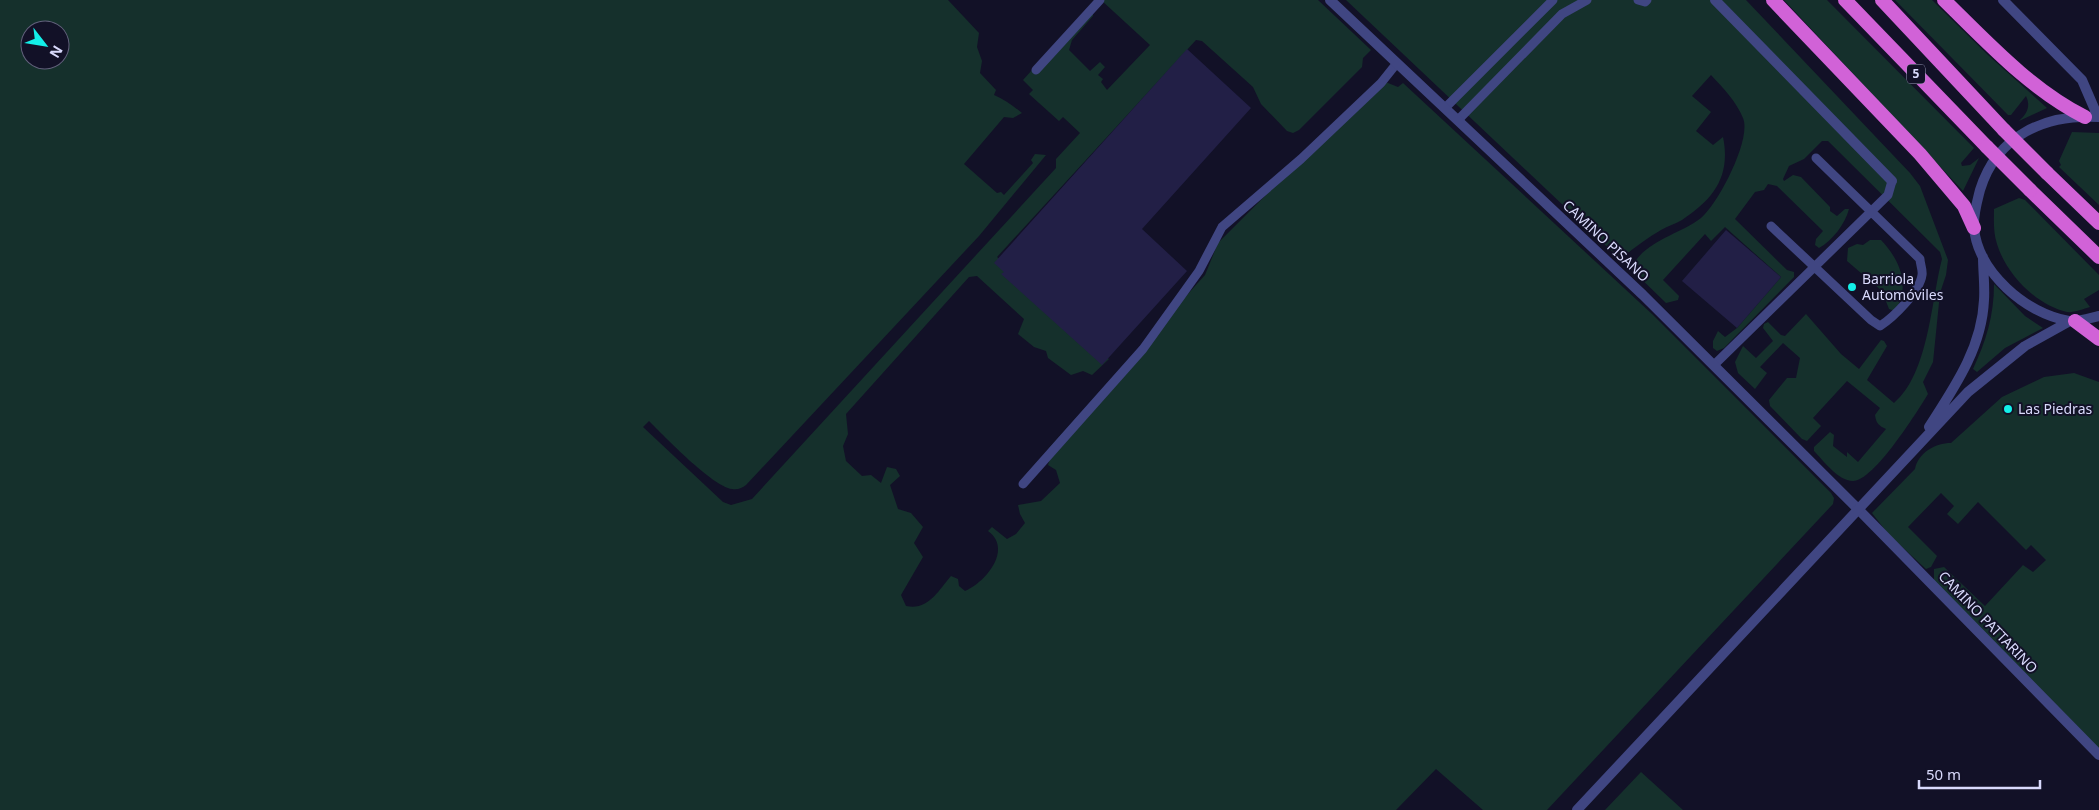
<svg xmlns="http://www.w3.org/2000/svg" width="2099" height="810" viewBox="0 0 2099 810" font-family="'Noto Sans',sans-serif">
<style>
.green{fill:#15302c;fill-rule:evenodd}
.building{fill:#221f46}
.lines{fill:none;stroke-linecap:round;stroke-linejoin:round}
.service{stroke:#404682;stroke-width:9}
.minor{stroke:#404682;stroke-width:10}
.tertiary{stroke:#404682;stroke-width:10}
.trunk{stroke:#d162d7;stroke-width:14}
.trunk-bridge{stroke:#d162d7;stroke-width:14}
.poi-dot{fill:#13efe8;stroke:#121127;stroke-width:2}
.labels{text-anchor:middle;stroke-width:4;stroke-linejoin:round;paint-order:stroke}
.shield{fill:#121127;stroke:#9d9ebc;stroke-width:1}
.shield-label{font-size:12px;font-weight:bold;fill:#d9dafc}
.street-label{font-size:14px;fill:#d9dafc;stroke:#121127}
.poi-label{font-size:14px;fill:#d9dafc;stroke:#121127;text-anchor:start}
</style>
<rect width="100%" height="100%" fill="#121127"/>
<path class="green" d="M0 0H948L979 33 977 47 982 61 980 73 996 90 994 95C1004 99 1013 106 1022 113L1013 118 1004 117 964 164 997 193 1001 192 1004 195 1033 163 1031 160 1035 154 1046 155 979 236 746 485C742 488 738 490 732 489 713 487 664 436 649 421L643 427 723 502 731 505 752 499 1056 168V159L1080 133 1063 117 1059 121 1029 94 1033 90 1023 80 1086 10 1093 12V16L1072 40 1069 50 1090 71 1100 62 1105 67 1098 75 1103 79 1101 82 1107 90 1150 45 1101 0H1318L1371 50 1363 58 1362 67 1299 130 1293 133 1287 131 1261 104 1253 87 1202 41 1196 40 997 257 1005 264 1004 269 1109 359 1092 375 1083 371 1071 375 1048 358 1046 351 1034 347 1018 334 1024 319 977 276 969 277 846 414 848 434 843 446 846 461 862 476 871 475 881 483 887 467 896 469 900 476 890 485 898 509 911 513 923 527 914 543 923 557 901 595 906 606C928 611 938 591 951 576L958 579 959 586 965 591C986 582 1013 549 988 531L992 527 1007 539 1016 534 1025 523 1020 514 1018 505 1041 501 1060 483 1056 470 1048 465 1051 455 1049 448 1205 275 1218 243 1377 84 1383 81 1398 87 1403 83 1652 314 1831 493 1834 498 1833 504 1547 810H1483L1436 769 1396 810H0ZM30 30H60V60H30Z
M1346 0H1746L1910 173 1920 186 1948 260 1946 275 1940 293 1933 362 1923 382 1928 394C1917 412 1874 481 1853 481 1838 481 1824 461 1814 451V447L1830 432 1834 435 1833 446 1847 457V452L1858 462 1886 429C1879 426 1876 423 1875 415L1880 408 1847 381 1813 418 1821 426 1807 441 1802 439 1770 406 1769 400 1787 378H1796L1800 358 1783 343 1760 367 1767 373 1755 389 1738 373 1735 362 1743 346 1756 358 1773 341 1763 328 1764 324 1768 322 1781 335 1785 336 1806 314 1841 354 1859 369 1881 340 1884 341 1887 346 1867 380 1894 403C1929 373 1931 301 1942 259L1940 252 1828 141H1822L1804 159 1789 166 1783 179 1784 181 1793 175 1801 177 1830 207V211L1837 216 1845 209H1849C1845 224 1833 240 1819 248L1815 245 1816 239 1823 231 1777 186 1768 184 1764 190 1755 192 1735 219 1787 270 1794 272V277L1724 348 1717 351 1713 348V341L1718 331 1725 337 1737 328 1781 277 1725 227 1711 241 1705 234 1663 280 1679 296 1678 300 1666 303 1631 269C1643 241 1679 235 1701 218 1718 204 1752 139 1743 118 1736 101 1723 88 1711 75L1692 96 1711 112 1696 131 1713 145 1723 137C1731 176 1714 199 1682 220 1675 224 1668 226 1661 230 1647 238 1633 249 1620 259Z
M1784 0H1827L1974 148 1961 163 1962 166 1970 165 1979 158 1963 191Z
M1895 0H1932L1988 55 2047 108 2019 121C2027 114 2031 106 2026 96L2011 115H2008Z
M2072 132 2099 133V205L2059 167 2061 165 2059 161Z
M2019 198 2025 200 2099 275V290L2084 299 2090 307C2083 309 2073 313 2067 312 2036 305 2006 274 1997 244 1993 232 1994 220 1994 209Z
M1870 240H1881C1900 260 1911 286 1895 311L1889 309 1882 291 1847 261 1848 248 1857 244 1863 245Z
M1994 284 2025 316 2043 328 2005 348 1977 372 1973 369C1986 341 1994 316 1994 284Z
M2074 373 2099 382V750L1934 581V569L1944 567 1985 606 2023 565 2033 572 2046 560 2031 545 2026 550 1978 502 1958 524 1947 514 1954 506 1941 493 1908 527 1937 556 1931 567 1926 569 1889 535 1872 513 1915 469C1918 453 1935 443 1951 443L2002 397 2044 377Z
M1641 772 1683 810H1605Z"/>
<path class="building" d="M1187 49 1251 108 1142 229 1187 271 1102 365 1001 274 1004 272 994 263Z
M1726 230 1781 277 1737 328 1682 281Z"/>
<g class="lines">
<path class="service" d="M1638 0 1645 2 1647 0
M1036 70 1100 0
M1445 108 1553 0
M1458 120 1562 14 1587 0
M1771 226 1871 320 1880 326C1894 317 1920 291 1922 275 1923 270 1920 264 1920 259L1816 158
M1714 365 1888 195 1892 181
M1023 484 1143 349 1199 271 1222 227 1301 159 1381 83 1397 63"/>
<path class="minor" d="M1330 0 1643 295 1858 509 2099 755
M1715 0 1892 181"/>
<path class="tertiary" d="M2003 0 2082 80 2098 117
M2099 117C2045 114 1997 135 1980 190 1977 202 1973 215 1974 228 1978 272 2026 314 2069 321 2079 322 2090 318 2099 316
M1929 427C1954 388 1982 348 1984 300 1985 286 1983 271 1983 257
M1577 810 1968 392 2025 346 2070 321"/>
<path class="trunk" d="M1773 0 1920 154 1964 206 1974 228
M1845 0 1987 147
M1882 0 2004 130
M1944 0C1988 43 2030 89 2085 117
M2047 173 2099 223
M2030 190 2099 257
M2075 321 2099 339"/>
<path class="trunk-bridge" d="M2004 130 2047 173
M1987 147 2030 190"/>
</g>
<g class="poi-dot">
<circle cx="1852" cy="287" r="5"/>
<circle cx="2008" cy="409" r="5"/>
</g>
<g class="labels">
<rect class="shield" x="1907" y="64.5" width="18" height="19" rx="4"/>
<g class="shield-label">
<text x="1916" y="78">5</text>
</g>
<g class="street-label">
<text transform="translate(1606 241) rotate(43)" y="5">CAMINO PISANO</text>
<text transform="translate(1988 622) rotate(46)" y="5">CAMINO PATTARINO</text>
</g>
<g class="poi-label">
<text x="1862" y="284">Barriola<tspan x="1862" dy="16">Automóviles</tspan></text>
<text x="2018" y="414">Las Piedras</text>
</g>
</g>
<g transform="translate(45 45) rotate(121)"><circle r="24" fill="#121127" stroke="#62617c"/>
<path d="M0-4L9 19L0 12L-9 19Z" fill="#13efe8"/>
<text y="-8" font-size="14" font-weight="bold" text-anchor="middle" fill="#d9dafc">N</text>
</g>
<path d="M1919 780v8h121v-8" fill="none" stroke="#d9dafc" stroke-width="2.5"/>
<text x="1926" y="780" font-size="15" fill="#d9dafc" stroke="#121127" stroke-width="4" paint-order="stroke">50 m</text>
</svg>
